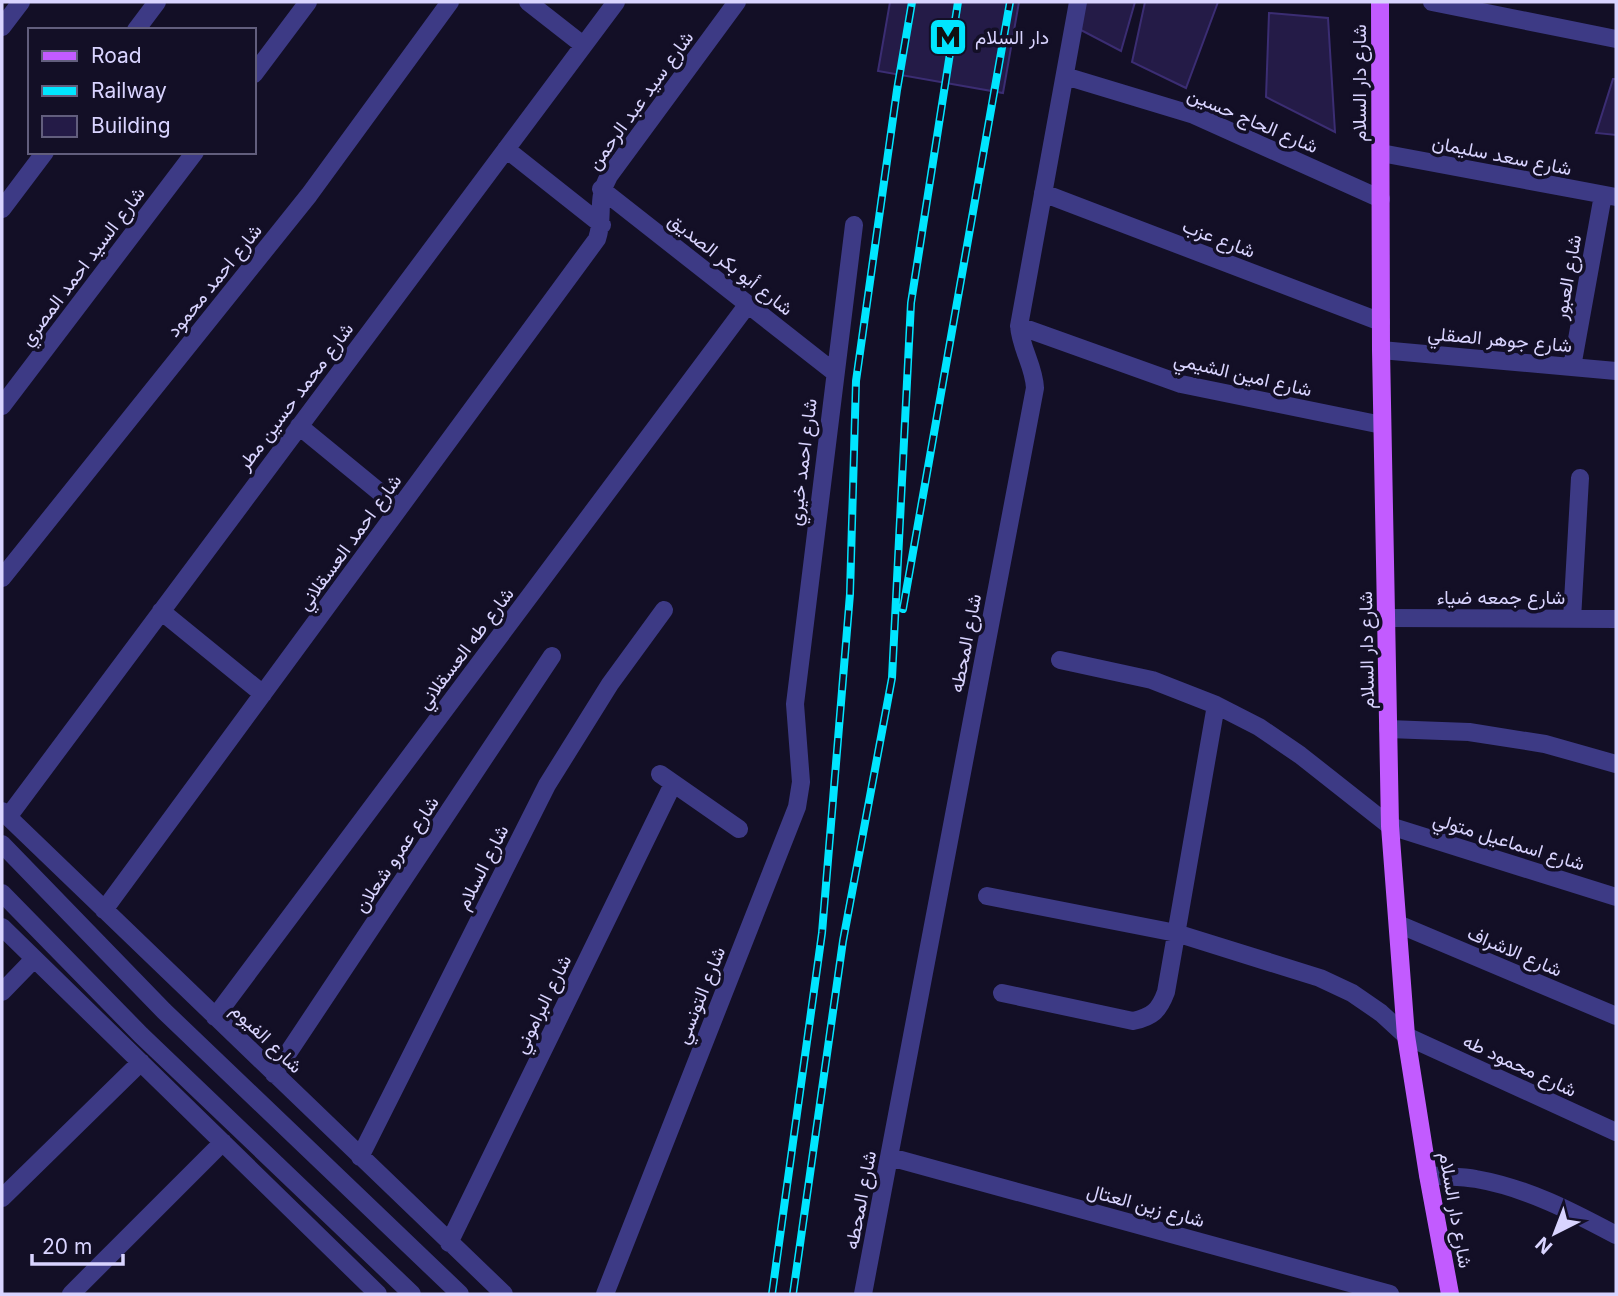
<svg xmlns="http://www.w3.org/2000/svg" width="1618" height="1296" viewBox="0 0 1618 1296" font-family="Inter,Vazirmatn,sans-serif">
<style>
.building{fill:#241b47;stroke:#3b2d73;stroke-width:2}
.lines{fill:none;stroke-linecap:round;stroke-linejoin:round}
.minor{stroke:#3d3a85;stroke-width:18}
.major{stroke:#c25bff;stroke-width:18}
.rail-casing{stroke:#00e5ff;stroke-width:8}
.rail{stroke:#130f26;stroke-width:5;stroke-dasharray:16;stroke-linecap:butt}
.labels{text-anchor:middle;stroke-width:7;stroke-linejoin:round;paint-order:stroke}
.poi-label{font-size:19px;fill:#d9d4ff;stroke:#130f26;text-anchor:start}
.street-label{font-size:19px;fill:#d9d4ff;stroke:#130f26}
</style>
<rect width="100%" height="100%" fill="#130f26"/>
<path class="building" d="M890 2H1019L1003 93 878 71Z
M1086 2H1135L1121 51 1077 28Z
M1145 2H1218L1186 88 1132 62Z
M1269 13 1328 18 1335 132 1266 97Z
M1613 79H1616V135L1596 133Z"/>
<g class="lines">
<path class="minor" d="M528 2 583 45
M1432 2 1616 39
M2 27 21 2
M136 30 157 2
M254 74 308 2
M1065 76 1194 115 1381 199
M506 149 602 225
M1381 153 1616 197
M601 189 834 372
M1043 193 1381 322
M2 209 45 152
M1019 326 1181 384 1382 425
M1381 350 1616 371
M1572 367 1603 195
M2 406 195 152
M299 426 399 508
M2 578 309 195 450 2
M161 611 263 694
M1386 618 1616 619
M1572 619 1580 478
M1060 660 1152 680 1216 705 1259 727 1300 755 1390 826 1616 897
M1388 729 1469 732 1545 744 1616 764
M660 774 739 829
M2 811 504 1294
M8 817 616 2
M2 844 164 1011 460 1294
M2 893 141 1035 412 1294
M987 896 1176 933 1320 978 1352 993 1381 1013 1406 1036 1616 1132
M104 910 597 239C605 216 595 200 609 176L737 2
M1398 924 1616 1016
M2 927 378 1294
M2 992 34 959
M1002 993 1133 1021C1152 1017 1159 1011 1166 992L1216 705
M215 1017 748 304
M274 1074 552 656
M360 1157 547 785 610 684 664 610
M890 1157 1390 1294
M1428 1175C1444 1177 1461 1176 1476 1179 1527 1188 1571 1211 1616 1235
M2 1198 141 1062
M449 1243 673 784
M71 1294 223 1142
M605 1294 797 807 801 782 795 704 854 225
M863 1294 1035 388C1034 366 1021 349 1019 326L1078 2"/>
<path class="major" d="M1380 2 1381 350 1390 826 1406 1036 1428 1175 1450 1294"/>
<g class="rail-casing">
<path id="rail" d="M903 609 1010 2
M772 1294 822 933 850 594 856 381 897 90 912 2
M793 1294 843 941 892 678 911 303 958 2"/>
</g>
<use href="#rail" class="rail"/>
</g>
<defs>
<g id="metro-square" transform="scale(2.0125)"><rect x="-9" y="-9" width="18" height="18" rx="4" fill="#00e5ff" stroke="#130f26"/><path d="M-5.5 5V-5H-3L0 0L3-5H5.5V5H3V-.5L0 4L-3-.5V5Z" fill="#111"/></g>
</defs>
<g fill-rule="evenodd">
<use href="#metro-square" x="948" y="37"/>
</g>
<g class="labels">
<g class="poi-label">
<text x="975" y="44">دار السلام</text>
</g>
<g class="street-label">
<text transform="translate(1359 83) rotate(-90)" y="7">شارع دار السلام</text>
<text transform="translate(640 100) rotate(-54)" y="7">شارع سيد عبد الرحمن</text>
<text transform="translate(1253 120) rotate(23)" y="7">شارع الحاج حسين</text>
<text transform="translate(1502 155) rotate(11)" y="7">شارع سعد سليمان</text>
<text transform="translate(1219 238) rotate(21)" y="7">شارع عزب</text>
<text transform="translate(731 264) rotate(38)" y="7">شارع أبو بكر الصديق</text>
<text transform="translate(82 266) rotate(-53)" y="7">شارع السيد احمد المصري</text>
<text transform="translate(1567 277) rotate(-80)" y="7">شارع العبور</text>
<text transform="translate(214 280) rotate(-51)" y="7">شارع احمد محمود</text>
<text transform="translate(1500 339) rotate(5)" y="7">شارع جوهر الصقلي</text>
<text transform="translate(1243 374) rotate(13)" y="7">شارع امين الشيمي</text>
<text transform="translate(295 396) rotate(-53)" y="7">شارع محمد حسين مطر</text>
<text transform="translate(802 462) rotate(-83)" y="7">شارع احمد خيري</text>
<text transform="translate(349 542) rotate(-54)" y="7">شارع احمد العسقلاني</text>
<text x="1501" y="604">شارع جمعه ضياء</text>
<text transform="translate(965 643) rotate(-79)" y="7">شارع المحطه</text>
<text transform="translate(465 648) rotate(-53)" y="7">شارع طه العسقلاني</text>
<text transform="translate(1366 650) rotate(-91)" y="7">شارع دار السلام</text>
<text transform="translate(1509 841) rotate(17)" y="7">شارع اسماعيل متولي</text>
<text transform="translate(396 854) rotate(-56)" y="7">شارع عمرو شعلان</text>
<text transform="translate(482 867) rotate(-63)" y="7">شارع السلام</text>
<text transform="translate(1515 951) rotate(23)" y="7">شارع الاشراف</text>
<text transform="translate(700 995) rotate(-68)" y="7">شارع التونسي</text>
<text transform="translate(542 1004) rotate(-64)" y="7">شارع البراموني</text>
<text transform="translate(267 1038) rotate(44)" y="7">شارع الفيوم</text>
<text transform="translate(1520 1065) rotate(25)" y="7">شارع محمود طه</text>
<text transform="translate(860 1200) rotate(-79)" y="7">شارع المحطه</text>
<text transform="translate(1146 1205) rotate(15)" y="7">شارع زين العتال</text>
<text transform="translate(1456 1210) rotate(80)" y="7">شارع دار السلام</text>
</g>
</g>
<rect width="1618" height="1296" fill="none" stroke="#d9d4ff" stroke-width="7"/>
<rect x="28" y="28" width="228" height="126" fill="#130f26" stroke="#625e7d" stroke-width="2"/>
<rect x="42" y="51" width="35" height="10" fill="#c25bff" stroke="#625e7d" stroke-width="2"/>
<text x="91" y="63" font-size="21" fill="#d9d4ff">Road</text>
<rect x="42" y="86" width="35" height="10" fill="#00e5ff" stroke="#625e7d" stroke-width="2"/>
<text x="91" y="98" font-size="21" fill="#d9d4ff">Railway</text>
<rect x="42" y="116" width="35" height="21" fill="#241b47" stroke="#625e7d" stroke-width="2"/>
<text x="91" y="133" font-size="21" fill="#d9d4ff">Building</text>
<g transform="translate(1555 1233) rotate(222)" stroke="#130f26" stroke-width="5" paint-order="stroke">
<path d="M0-5L12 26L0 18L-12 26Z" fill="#d9d4ff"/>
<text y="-10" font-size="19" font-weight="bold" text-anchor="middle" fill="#d9d4ff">N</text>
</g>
<path d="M32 1254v10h91v-10" fill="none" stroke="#d9d4ff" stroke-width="3.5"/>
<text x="42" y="1254" font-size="21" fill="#d9d4ff" stroke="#130f26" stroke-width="5" paint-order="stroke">20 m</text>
</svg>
